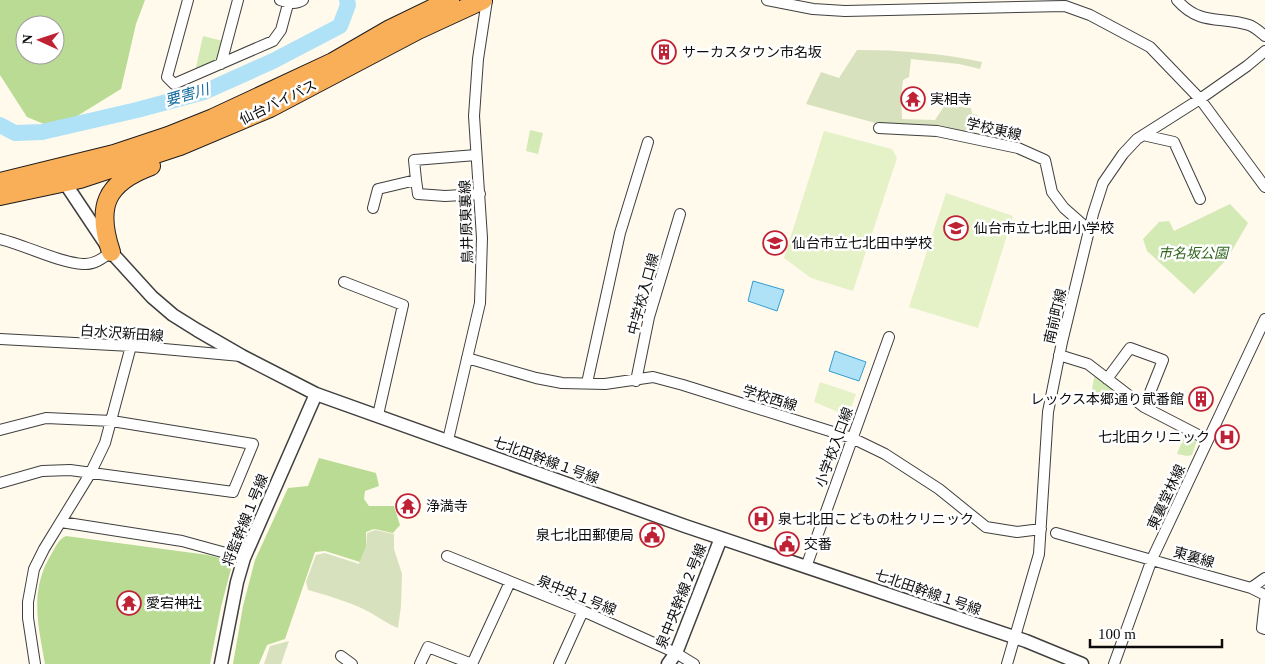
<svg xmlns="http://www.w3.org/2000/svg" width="1265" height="664" viewBox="0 0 1265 664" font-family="'Times New Roman','Noto Sans JP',serif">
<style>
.green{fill:#d4eab5}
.forest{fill:#b9db94;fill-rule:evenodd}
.cemetery{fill:#d7e1bd}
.pitch{fill:#e5f1c7}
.water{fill:#afe1f7;stroke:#359cd0}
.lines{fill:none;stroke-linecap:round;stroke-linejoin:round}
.river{stroke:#afe1f7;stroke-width:16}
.minor-casing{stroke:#3f3f3f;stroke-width:12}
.tertiary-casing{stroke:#3f3f3f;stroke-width:15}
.trunk-casing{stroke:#1d1d1d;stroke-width:20}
.minor{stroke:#fff;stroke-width:10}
.tertiary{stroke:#fff;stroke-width:12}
.trunk{stroke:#f9ae58;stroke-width:18}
.labels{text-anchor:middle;stroke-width:5;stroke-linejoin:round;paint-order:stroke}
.poi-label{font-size:14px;fill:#0c0c0c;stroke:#fff;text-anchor:start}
.street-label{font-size:14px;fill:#0c0c0c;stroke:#fff}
.park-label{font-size:14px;font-style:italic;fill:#30651c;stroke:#fff}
.water-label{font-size:15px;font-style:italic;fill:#146ca0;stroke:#fff}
</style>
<rect width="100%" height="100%" fill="#fffaec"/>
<path class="green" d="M203 36 227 42 221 64 194 76Z
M530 130 543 133 538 154 526 151Z
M1230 204 1248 223 1227 259 1194 294 1147 251 1143 239 1159 222 1169 221 1174 231Z
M1095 374 1119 389 1117 394H1091Z
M1186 431 1195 436 1197 440 1192 455 1187 456 1177 454Z"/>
<path class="forest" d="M0 0H145L136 24 121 89 56 129 27 117 0 75ZM25 25H55V55H25Z
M319 458 376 473 379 486 365 491 364 499 369 506H394L400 525 393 533 374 529 366 532V547L360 562 325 551 315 552 285 639 267 645 259 664H233L243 606 255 560 288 488 308 486Z
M66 536 208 555 224 559 231 569 221 607 210 664H45C38 624 29 590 52 553 56 546 59 539 66 536Z"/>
<path class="cemetery" d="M857 50C899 50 941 53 982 62L980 69 959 64 911 59 909 77 903 80 901 97 902 119 935 120 945 105 971 108 972 114 978 115 963 133 879 124 806 104 821 72 839 78Z
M375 530 394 534V549L402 574 401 606 398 628C388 624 380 618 371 613 351 602 329 596 308 590L306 582 316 555 325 553 359 564 366 547 367 533Z
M289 641 281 664H264L270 646Z"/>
<path class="pitch" d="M824 131 892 149 897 158 853 291 811 278 784 258Z
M946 193 1013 216 978 328 909 307Z
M820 382 856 394 848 416 814 402Z"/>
<path class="water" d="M753 281 784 290 777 311 748 301Z
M835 351 866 362 859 381 829 371Z"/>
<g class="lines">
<path class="river" d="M0 125 15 133 42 132 137 110 204 92 273 61 340 26 348 5 347 0"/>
<g class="minor-casing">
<path id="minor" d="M188 0 167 77 174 84 273 41 281 30 288 4
M280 0C288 3 295 5 303 0
M767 0 813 9 845 11 1065 6 1090 15 1150 47 1200 99 1265 187
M1177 0C1200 26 1220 16 1249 25 1255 27 1260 32 1265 36
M221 64 238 0
M879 128 937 131 1018 148 1045 160 1052 192 1064 208 1089 230
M1143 135 1174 142 1200 199
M416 180 418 194 445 196 480 194
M373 208 378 189 416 180 414 160 476 155
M0 239C25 245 60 263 83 264 94 265 103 258 111 252
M344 282 403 305 378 415
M0 339 131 346 241 356
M1059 355 1088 364 1144 407 1208 440
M467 358 536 378 562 383 605 384 653 377 683 385 852 438 885 454 939 489 986 527 1017 532 1041 529
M1107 379 1130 348 1163 360 1149 395 1139 403
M636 381 649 317 680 214
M587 383 620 233 648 142
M0 430 46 418 112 421 253 444 233 492 70 470 42 471 0 483
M448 440 480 303 482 238 474 116 478 59 487 0
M61 522 182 541 244 558
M1056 533 1251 588 1265 595
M447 556 583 611 676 653 694 664
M806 567 889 337
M1251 588 1265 578
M1265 601 1262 628 1265 629
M341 656 352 664
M35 664 28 618V602L34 569 44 549 90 474 105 443 131 346
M420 664 428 647 472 664
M472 664 510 582
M559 664 583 611
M1007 664 1039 554 1048 412 1062 342 1093 214 1103 183 1123 154 1137 139 1200 99 1247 66 1265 51
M1114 664 1152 559 1265 319"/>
</g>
<g class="tertiary-casing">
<path id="tertiary" d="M63 176 65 183 111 252 152 297 173 315 197 330 242 356 316 394 685 526 1026 641 1082 664
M221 664 237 582 244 558 316 394
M668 664 676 653 721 538"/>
</g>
<g class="trunk-casing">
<path id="trunk" d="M0 182 114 154 168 136 213 118 333 62 390 29 450 0
M0 196 80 179 180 146 270 108 418 30 483 0
M111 252C96 207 105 183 151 166"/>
</g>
<use href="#minor" class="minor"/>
<use href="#tertiary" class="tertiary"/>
<use href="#trunk" class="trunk"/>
</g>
<defs>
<g id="building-ring" transform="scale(1.25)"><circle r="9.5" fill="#fff" stroke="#bf2234" stroke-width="1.5"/><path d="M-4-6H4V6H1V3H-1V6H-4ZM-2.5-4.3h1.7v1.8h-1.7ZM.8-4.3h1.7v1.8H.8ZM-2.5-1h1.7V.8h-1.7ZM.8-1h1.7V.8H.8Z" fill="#bf2234"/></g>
<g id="temple-ring" transform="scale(1.25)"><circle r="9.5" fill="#fff" stroke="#bf2234" stroke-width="1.5"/><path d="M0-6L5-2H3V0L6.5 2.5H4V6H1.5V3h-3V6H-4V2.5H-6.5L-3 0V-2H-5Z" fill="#bf2234"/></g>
<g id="school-ring" transform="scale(1.25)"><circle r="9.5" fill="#fff" stroke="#bf2234" stroke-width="1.5"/><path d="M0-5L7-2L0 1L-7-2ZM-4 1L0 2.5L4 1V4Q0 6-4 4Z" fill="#bf2234"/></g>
<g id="hospital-ring" transform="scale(1.25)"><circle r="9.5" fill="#fff" stroke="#bf2234" stroke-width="1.5"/><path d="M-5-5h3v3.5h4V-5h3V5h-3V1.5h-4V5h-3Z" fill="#bf2234"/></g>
<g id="civic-ring" transform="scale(1.25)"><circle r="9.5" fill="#fff" stroke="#bf2234" stroke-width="1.5"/><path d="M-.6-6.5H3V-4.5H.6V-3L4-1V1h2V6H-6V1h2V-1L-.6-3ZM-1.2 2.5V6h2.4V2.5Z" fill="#bf2234"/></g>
</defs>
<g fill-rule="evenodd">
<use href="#building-ring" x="664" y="52"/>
<use href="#temple-ring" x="913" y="99"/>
<use href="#school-ring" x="956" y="228"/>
<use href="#school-ring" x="775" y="243"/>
<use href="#building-ring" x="1201" y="399"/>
<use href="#hospital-ring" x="1227" y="437"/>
<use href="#temple-ring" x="408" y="506"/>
<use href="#hospital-ring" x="761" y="519"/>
<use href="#civic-ring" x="652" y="535"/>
<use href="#civic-ring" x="787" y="544"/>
<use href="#temple-ring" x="129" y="603"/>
</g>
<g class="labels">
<g class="poi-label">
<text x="682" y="57">サーカスタウン市名坂</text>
<text x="930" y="104">実相寺</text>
<text x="974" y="233">仙台市立七北田小学校</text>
<text x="792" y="248">仙台市立七北田中学校</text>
<text x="1184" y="404" text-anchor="end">レックス本郷通り貮番館</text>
<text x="1210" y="442" text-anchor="end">七北田クリニック</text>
<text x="426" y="511">浄満寺</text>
<text x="778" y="524">泉七北田こどもの杜クリニック</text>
<text x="634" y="540" text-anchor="end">泉七北田郵便局</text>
<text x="804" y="549">交番</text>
<text x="146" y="608">愛宕神社</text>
</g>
<g class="street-label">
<text transform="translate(278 102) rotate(-26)" y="5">仙台バイパス</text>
<text transform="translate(994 129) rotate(13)" y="5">学校東線</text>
<text transform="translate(466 222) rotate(-92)" y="5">鳥井原東裏線</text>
<text transform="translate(643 294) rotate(-75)" y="5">中学校入口線</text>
<text transform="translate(1055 316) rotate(-77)" y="5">南前町線</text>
<text transform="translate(122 333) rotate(4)" y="5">白水沢新田線</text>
<text transform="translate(770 398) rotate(17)" y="5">学校西線</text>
<text transform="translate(834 447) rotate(-70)" y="5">小学校入口線</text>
<text transform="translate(546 460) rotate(20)" y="5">七北田幹線１号線</text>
<text transform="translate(1166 497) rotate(-65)" y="5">東裏堂林線</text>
<text transform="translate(245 520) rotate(-68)" y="5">将監幹線１号線</text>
<text transform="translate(1194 557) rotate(16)" y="5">東裏線</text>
<text transform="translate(928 592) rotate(19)" y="5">七北田幹線１号線</text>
<text transform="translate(577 595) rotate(22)" y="5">泉中央１号線</text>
<text transform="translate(681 596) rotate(-68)" y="5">泉中央幹線２号線</text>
</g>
<g class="park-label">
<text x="1193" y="258">市名坂公園</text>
</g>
<g class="water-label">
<text transform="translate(187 95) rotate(-16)" y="5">要害川</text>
</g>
</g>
<g transform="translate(40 40) rotate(273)"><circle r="24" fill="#ffffff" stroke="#9e9e9e"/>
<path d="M0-4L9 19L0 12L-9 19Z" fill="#bf2234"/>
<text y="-8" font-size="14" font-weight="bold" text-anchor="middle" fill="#0c0c0c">N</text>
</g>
<path d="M1090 639v8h132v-8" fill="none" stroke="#0c0c0c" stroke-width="2.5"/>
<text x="1098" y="639" font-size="15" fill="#0c0c0c" stroke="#ffffff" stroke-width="4" paint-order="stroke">100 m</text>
</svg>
